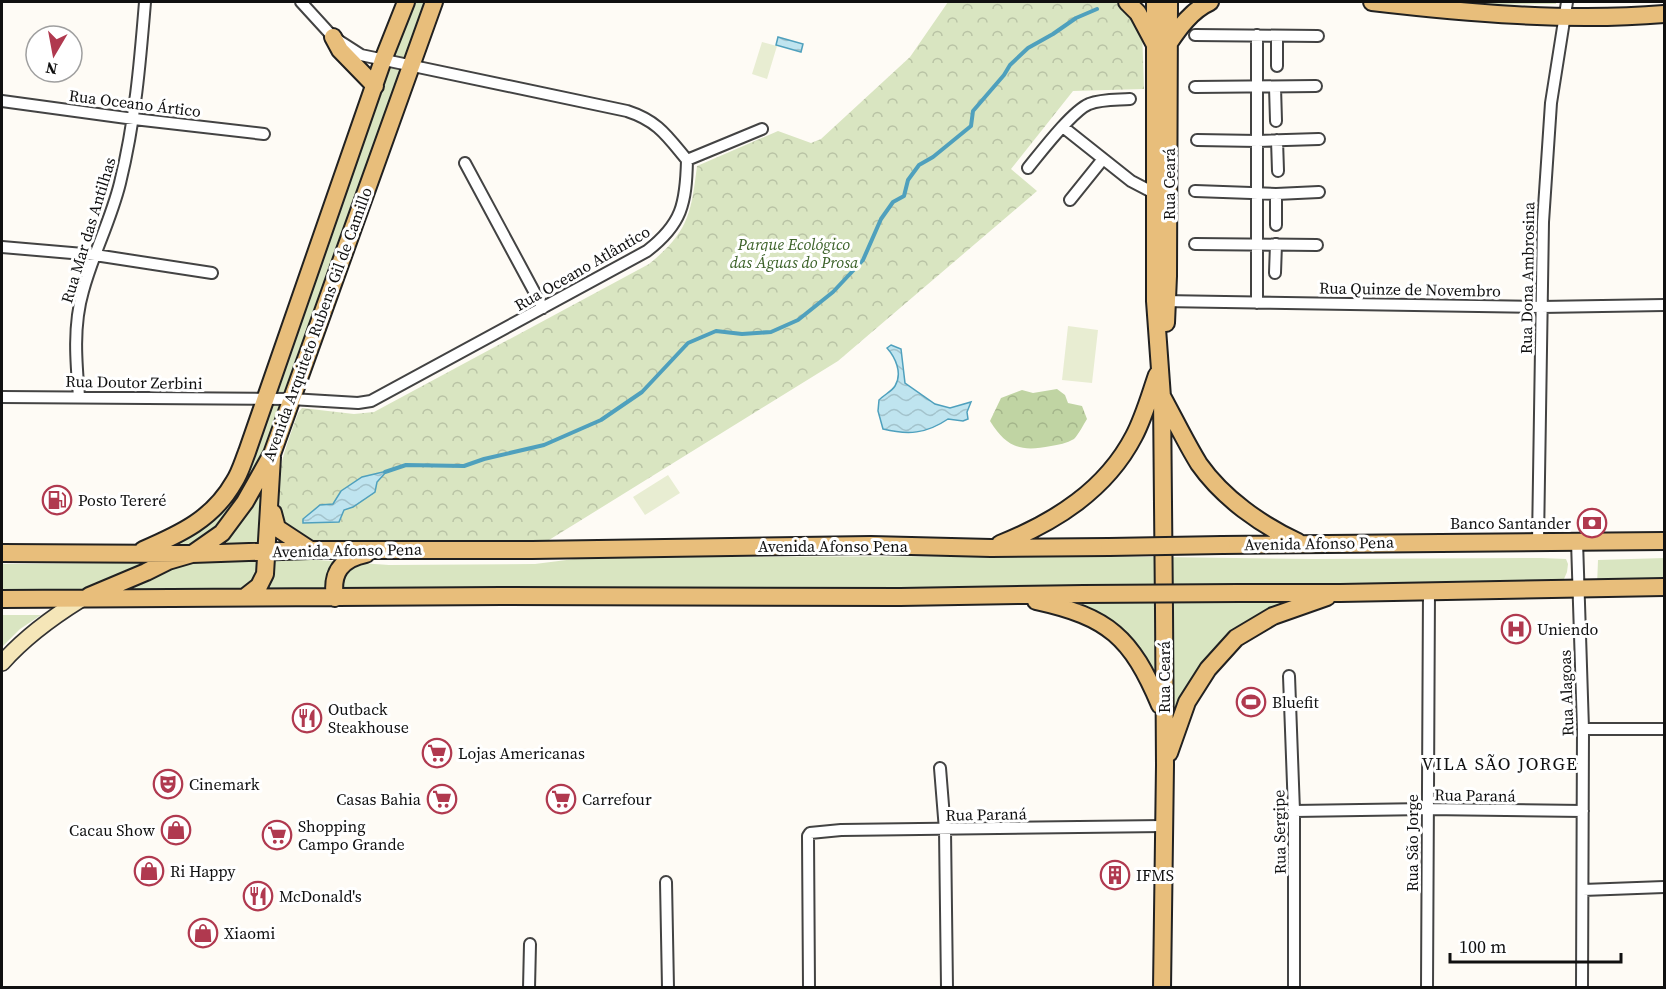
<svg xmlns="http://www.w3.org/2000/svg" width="1666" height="989" viewBox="0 0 1666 989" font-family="'Source Serif 4',serif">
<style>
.grass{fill:#d9e5c1}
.forest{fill:url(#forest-crowns)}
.park{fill:url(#park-crowns)}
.pitch{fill:#e8edd2}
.water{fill:url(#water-waves);stroke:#4fa0bd;stroke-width:1.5}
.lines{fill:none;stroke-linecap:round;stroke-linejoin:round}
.stream{stroke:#4fa0bd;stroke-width:4}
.street-casing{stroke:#434343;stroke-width:14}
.secondary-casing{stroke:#323232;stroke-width:18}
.primary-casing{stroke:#212121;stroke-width:20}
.street{stroke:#fff;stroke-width:10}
.secondary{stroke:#f5e6b8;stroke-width:15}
.primary{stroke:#e8be7b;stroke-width:16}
.primary-bridge-casing{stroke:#212121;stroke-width:20;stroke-linecap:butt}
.primary-bridge{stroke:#e8be7b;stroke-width:16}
.labels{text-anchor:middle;stroke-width:6;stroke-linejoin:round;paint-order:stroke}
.street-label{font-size:16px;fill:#101010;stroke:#fff}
.park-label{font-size:16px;font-style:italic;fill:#3b6128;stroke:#fff}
.poi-label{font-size:16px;fill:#101010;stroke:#fff;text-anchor:start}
.neighbourhood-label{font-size:18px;letter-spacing:1.5px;fill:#101010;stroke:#fff}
</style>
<defs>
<pattern id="forest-crowns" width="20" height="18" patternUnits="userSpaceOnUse" patternTransform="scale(1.5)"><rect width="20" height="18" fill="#c0d4a3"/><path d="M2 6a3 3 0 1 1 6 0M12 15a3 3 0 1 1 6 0" fill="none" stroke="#a4b58b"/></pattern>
<pattern id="park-crowns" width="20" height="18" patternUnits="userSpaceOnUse" patternTransform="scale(1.5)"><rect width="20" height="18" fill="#d9e5c1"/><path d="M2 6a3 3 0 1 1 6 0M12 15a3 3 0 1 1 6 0" fill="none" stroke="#b9c3a5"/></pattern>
<pattern id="water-waves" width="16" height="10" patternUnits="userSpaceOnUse" patternTransform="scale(1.5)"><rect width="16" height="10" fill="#bfe4ef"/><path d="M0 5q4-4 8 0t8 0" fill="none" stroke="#a3c3cc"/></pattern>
</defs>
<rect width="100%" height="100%" fill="#fefbf5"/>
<path class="grass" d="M412 2H430L286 399 263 544 153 549C163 546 174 544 184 540 232 520 258 443 275 399Z
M1443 2H1556V4L1464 5Z
M1084 556 1313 559 1541 558 1566 559 1568 564 1567 572 1564 579 1344 586 2 592V564L114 563 289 558 389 565 535 564 590 557Z
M1664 558V585L1597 586 1598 560Z
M1309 599 1233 633 1173 737 1146 663 1126 632 1100 613 1048 601Z
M2 615H41L20 629 2 647Z"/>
<path class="forest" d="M1057 389 1065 395 1068 403 1082 406 1087 419C1083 425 1079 434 1074 439 1067 443 1058 445 1051 446 1021 452 1007 448 990 421L1001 398 1022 390 1033 393Z"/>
<path class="park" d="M948 2H1122L1142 29 1144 89 1073 91 1011 169 1037 191 838 361 549 540 308 542 288 533C268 487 283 456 298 413L302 408 354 414 374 412 649 264C688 232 691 215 697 166L778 131 811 143 821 139 910 57Z"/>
<path class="pitch" d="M762 42 777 46 767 79 752 74Z
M1068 326 1098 330 1092 383 1062 380Z
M668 475 680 493 645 515 633 497Z"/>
<path class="water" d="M778 37 803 44 801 52 776 45Z
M891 345 901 349 905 383 935 404 950 408 971 402 967 412 968 419 963 421 948 419C926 434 908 435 883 429L878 411 879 400C884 395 892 391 895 386 903 373 895 357 887 348Z
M387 471 377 482 375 492 353 507 344 510 339 522 303 523V519L320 505 333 504 341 491 362 477Z"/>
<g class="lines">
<path class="stream" d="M385 472 406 465 464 466 484 459 544 445 601 420 642 392 688 343 716 331 742 334 771 332 798 320 833 292 863 260 881 219 893 202 904 196 908 180 919 165 933 157 971 126 973 111 1004 75 1010 65 1028 48 1053 34 1076 18 1097 9"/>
<g class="street-casing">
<path id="street" d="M1195 35 1318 36
M1257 35V303
M1277 36V66
M1195 87 1316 86
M1275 87 1276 121
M2 101 134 119 264 134
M1063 127 1131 181 1154 193
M1197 140 1258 141 1319 139
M1277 140 1278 171
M687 160 762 129
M465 163 543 308
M1028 168C1041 152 1072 111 1089 104 1102 99 1116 100 1130 99
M1195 191 1276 194 1319 192
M1276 194V225
M1070 200 1103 159
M1195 244 1317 245
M2 247 95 255 212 273
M1275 273 1276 244
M1162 301 1541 307 1664 305
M79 396C76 362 73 325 83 291 93 254 111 220 120 183 135 122 140 64 145 2
M2 397 291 399 358 403 371 401 647 251C682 224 686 204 687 160 667 136 658 121 627 111L361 55 333 37 301 2
M1538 541 1543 222 1551 103 1567 2
M1577 541 1583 729 1582 988
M1289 676 1294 811V988
M1583 729H1664
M940 768 945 830 947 988
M1294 811 1427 809 1583 811
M666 882 668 988
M1583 890 1664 887
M529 988 530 944
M809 988 808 836 810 833 841 830 1163 826
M1427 988 1429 590"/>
</g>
<g class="secondary-casing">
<path id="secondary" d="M2 663C25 637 51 618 80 600"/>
</g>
<g class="primary-casing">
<path id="primary" d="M1127 2 1138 13 1154 43
M1155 2V301L1162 397 1164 610 1165 765 1162 988
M1372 2C1466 13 1570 22 1664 14
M333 37 340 50 375 86
M1169 43C1179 28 1192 10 1210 2
M1166 323 1168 276 1169 2
M1163 398C1175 420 1186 443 1199 464 1223 498 1261 525 1298 542
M273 513 277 528 309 549
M1000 544C1055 522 1106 490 1134 436 1144 417 1150 395 1157 375
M1222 545 1664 541
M143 550C180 534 213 519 234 482 240 473 243 462 247 452L383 60 406 2
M2 553 192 554 310 550H532L871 545 991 548 1109 547
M1239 593H1340L1664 587
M89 596 146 572 168 561 192 554 222 533 245 502 272 454 434 2
M245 597 259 586 265 574 272 457
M335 598C331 573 341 559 366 554
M2 599 502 596 900 597 1084 594
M1036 601C1109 617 1131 637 1160 705
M1169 753 1187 702 1208 669 1236 638 1273 616 1327 597"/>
</g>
<use href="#street" class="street"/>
<use href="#secondary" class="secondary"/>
<use href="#primary" class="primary"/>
<g class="primary-bridge-casing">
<path id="primary-bridge" d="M1109 547 1222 545
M1084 594 1239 593"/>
</g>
<use href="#primary-bridge" class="primary-bridge"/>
</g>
<defs>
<g id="fuel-ring" transform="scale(1.5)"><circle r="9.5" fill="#fff" stroke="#b0394f" stroke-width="1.5"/><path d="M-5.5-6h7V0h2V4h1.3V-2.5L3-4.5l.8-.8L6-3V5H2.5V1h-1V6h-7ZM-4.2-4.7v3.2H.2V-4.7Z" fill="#b0394f"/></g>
<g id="bank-ring" transform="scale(1.5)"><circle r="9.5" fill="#fff" stroke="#b0394f" stroke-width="1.5"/><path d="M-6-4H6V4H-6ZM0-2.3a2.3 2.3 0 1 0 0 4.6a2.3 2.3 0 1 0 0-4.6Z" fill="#b0394f"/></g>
<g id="hospital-ring" transform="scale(1.5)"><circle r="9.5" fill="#fff" stroke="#b0394f" stroke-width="1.5"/><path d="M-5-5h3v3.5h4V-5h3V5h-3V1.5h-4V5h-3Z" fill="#b0394f"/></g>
<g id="stadium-ring" transform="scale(1.5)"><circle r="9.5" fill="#fff" stroke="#b0394f" stroke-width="1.5"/><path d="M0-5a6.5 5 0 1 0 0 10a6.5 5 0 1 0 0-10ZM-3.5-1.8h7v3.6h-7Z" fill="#b0394f"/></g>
<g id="restaurant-ring" transform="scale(1.5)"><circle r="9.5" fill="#fff" stroke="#b0394f" stroke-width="1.5"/><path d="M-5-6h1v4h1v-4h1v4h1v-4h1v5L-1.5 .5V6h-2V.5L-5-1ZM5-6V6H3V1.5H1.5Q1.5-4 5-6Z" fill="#b0394f"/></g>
<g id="supermarket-ring" transform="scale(1.5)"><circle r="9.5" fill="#fff" stroke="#b0394f" stroke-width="1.5"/><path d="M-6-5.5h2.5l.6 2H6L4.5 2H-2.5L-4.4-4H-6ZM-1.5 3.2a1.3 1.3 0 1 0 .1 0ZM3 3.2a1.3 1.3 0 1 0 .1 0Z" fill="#b0394f"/></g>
<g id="theatre-ring" transform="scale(1.5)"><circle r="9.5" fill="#fff" stroke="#b0394f" stroke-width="1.5"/><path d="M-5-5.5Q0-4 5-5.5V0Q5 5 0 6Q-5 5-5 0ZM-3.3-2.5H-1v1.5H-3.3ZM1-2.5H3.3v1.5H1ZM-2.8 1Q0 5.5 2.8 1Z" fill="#b0394f"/></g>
<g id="shop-ring" transform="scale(1.5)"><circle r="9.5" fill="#fff" stroke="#b0394f" stroke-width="1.5"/><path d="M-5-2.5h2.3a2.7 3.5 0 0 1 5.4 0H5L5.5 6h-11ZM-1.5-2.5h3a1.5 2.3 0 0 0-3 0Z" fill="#b0394f"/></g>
<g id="building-ring" transform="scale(1.5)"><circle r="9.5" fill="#fff" stroke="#b0394f" stroke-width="1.5"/><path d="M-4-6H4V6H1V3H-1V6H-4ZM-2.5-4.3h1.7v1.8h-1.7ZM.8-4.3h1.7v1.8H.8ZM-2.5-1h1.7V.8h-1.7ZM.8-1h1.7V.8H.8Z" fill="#b0394f"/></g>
</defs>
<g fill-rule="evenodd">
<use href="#fuel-ring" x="57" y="500"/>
<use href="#bank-ring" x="1592" y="523"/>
<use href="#hospital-ring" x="1516" y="629"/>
<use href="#stadium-ring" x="1251" y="702"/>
<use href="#restaurant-ring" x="307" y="718"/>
<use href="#supermarket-ring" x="437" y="753"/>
<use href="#theatre-ring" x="168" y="784"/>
<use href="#supermarket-ring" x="442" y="799"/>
<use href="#supermarket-ring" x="561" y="799"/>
<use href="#shop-ring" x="176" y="830"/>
<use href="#supermarket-ring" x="277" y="835"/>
<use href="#shop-ring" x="149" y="871"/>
<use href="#building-ring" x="1115" y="875"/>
<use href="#restaurant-ring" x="258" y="896"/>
<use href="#shop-ring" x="203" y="933"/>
</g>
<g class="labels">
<g class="street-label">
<text transform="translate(135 103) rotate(7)" y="6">Rua Oceano Ártico</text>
<text transform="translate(1169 184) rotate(-90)" y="6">Rua Ceará</text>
<text transform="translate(88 230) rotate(-73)" y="6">Rua Mar das Antilhas</text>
<text transform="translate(582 268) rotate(-30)" y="6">Rua Oceano Atlântico</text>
<text transform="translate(1527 278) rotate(-89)" y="6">Rua Dona Ambrosina</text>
<text transform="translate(1410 289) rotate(1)" y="6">Rua Quinze de Novembro</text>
<text transform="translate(317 324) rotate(-70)" y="6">Avenida Arquiteto Rubens Gil de Camillo</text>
<text transform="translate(134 382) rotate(1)" y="6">Rua Doutor Zerbini</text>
<text transform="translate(1319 543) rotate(-1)" y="6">Avenida Afonso Pena</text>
<text x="833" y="552">Avenida Afonso Pena</text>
<text transform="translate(347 550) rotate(-1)" y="6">Avenida Afonso Pena</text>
<text transform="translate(1164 677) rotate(-90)" y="6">Rua Ceará</text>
<text transform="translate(1566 693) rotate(-92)" y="6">Rua Alagoas</text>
<text transform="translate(1475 795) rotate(1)" y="6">Rua Paraná</text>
<text transform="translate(986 814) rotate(-1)" y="6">Rua Paraná</text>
<text transform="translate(1279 832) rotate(-91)" y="6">Rua Sergipe</text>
<text transform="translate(1412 843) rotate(-90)" y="6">Rua São Jorge</text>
</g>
<g class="park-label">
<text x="794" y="250">Parque Ecológico<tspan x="794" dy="18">das Águas do Prosa</tspan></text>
</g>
<g class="poi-label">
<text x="78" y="506">Posto Tereré</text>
<text x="1571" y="529" text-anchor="end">Banco Santander</text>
<text x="1537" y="635">Uniendo</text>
<text x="1272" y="708">Bluefit</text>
<text x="328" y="715">Outback<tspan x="328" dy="18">Steakhouse</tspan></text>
<text x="458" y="759">Lojas Americanas</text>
<text x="189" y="790">Cinemark</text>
<text x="421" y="805" text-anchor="end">Casas Bahia</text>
<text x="582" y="805">Carrefour</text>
<text x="298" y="832">Shopping<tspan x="298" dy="18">Campo Grande</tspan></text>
<text x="155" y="836" text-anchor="end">Cacau Show</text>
<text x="170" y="877">Ri Happy</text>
<text x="1136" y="881">IFMS</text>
<text x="279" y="902">McDonald's</text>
<text x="224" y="939">Xiaomi</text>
</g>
<g class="neighbourhood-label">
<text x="1500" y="770">VILA SÃO JORGE</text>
</g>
</g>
<rect width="1666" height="989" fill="none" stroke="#101010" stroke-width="6"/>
<g transform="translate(54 54) rotate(190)"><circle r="28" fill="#ffffff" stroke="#9f9f9f" stroke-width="1.5"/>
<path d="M0-4.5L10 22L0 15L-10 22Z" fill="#b0394f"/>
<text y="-9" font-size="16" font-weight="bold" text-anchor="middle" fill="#101010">N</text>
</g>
<path d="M1450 953v9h171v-9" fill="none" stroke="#101010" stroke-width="3"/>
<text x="1459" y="953" font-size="18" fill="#101010" stroke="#ffffff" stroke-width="4.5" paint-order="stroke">100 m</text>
</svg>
